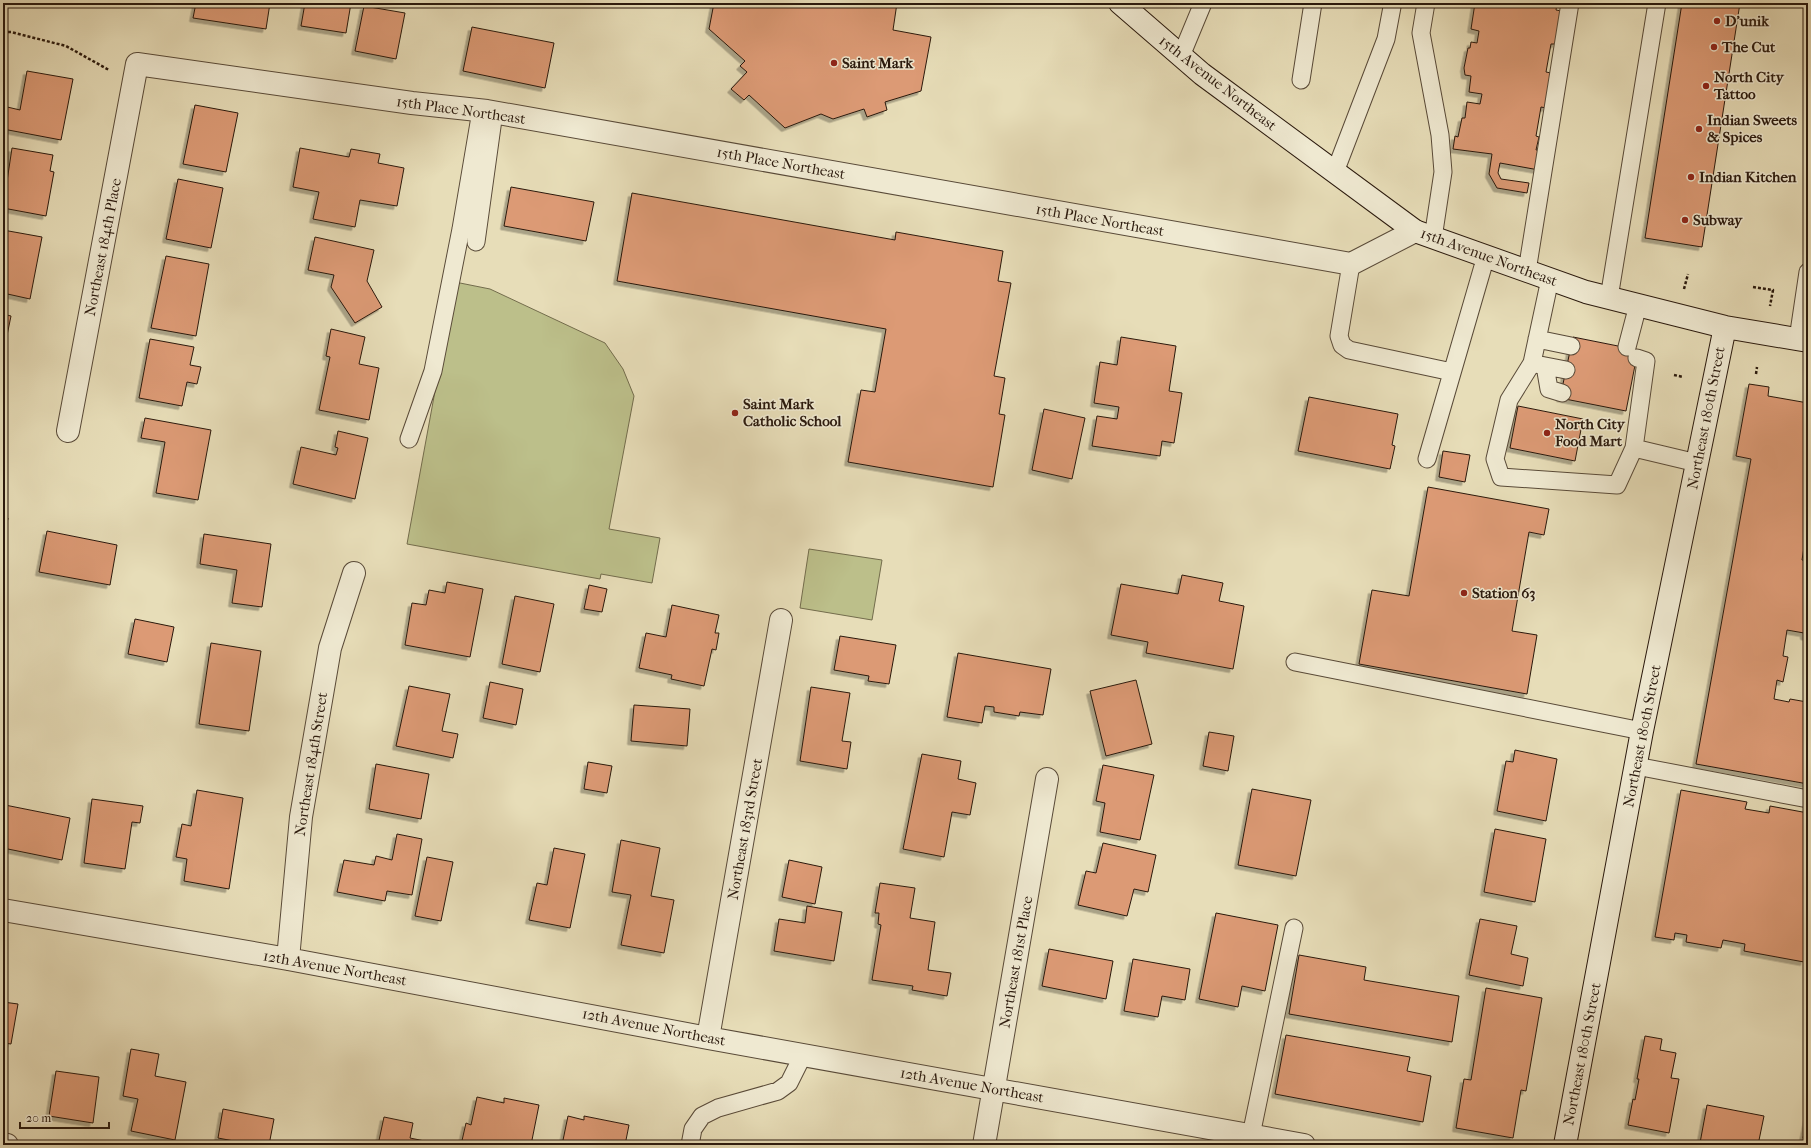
<svg xmlns="http://www.w3.org/2000/svg" width="1811" height="1148" viewBox="0 0 1811 1148" font-family="'IM FELL French Canon',serif">
<style>
.green{fill:#bcbf8a;stroke:#736c4c}
.building{fill:#dc9a74;stroke:#2a190d;filter:url(#shadow)}
.lines{fill:none;stroke-linecap:round;stroke-linejoin:round}
.lane-casing{stroke:#594a38;stroke-width:19}
.street-casing{stroke:#594a38;stroke-width:24}
.secondary-casing{stroke:#2a190d;stroke-width:24}
.path{stroke:#2a190d;stroke-width:2.5;stroke-dasharray:3 2;stroke-linecap:butt}
.lane{stroke:#efe9d1;stroke-width:17}
.street{stroke:#efe9d1;stroke-width:22}
.secondary{stroke:#efe9d1;stroke-width:22}
.poi-dot{fill:#8f2418;stroke:#efe9d1;stroke-width:1.5}
.labels{text-anchor:middle;stroke-width:3;stroke-linejoin:round;paint-order:stroke}
.poi-label{font-size:15px;font-weight:bold;fill:#2a190d;stroke:#efe9d1;text-anchor:start}
.street-label{font-size:15px;fill:#2a190d;stroke:#efe9d1}
</style>
<defs>
<filter id="shadow"><feDropShadow dx="-3.5" dy="3.5" stdDeviation="0" flood-color="#0004"/></filter>
</defs>
<rect width="100%" height="100%" fill="#e7ddb8"/>
<filter id="stains"><feTurbulence type="fractalNoise" baseFrequency=".005" numOctaves="4"/><feColorMatrix values="0 0 0 0 .2 0 0 0 0 .09 0 0 0 0 .02 0 0 0 .5 -.17"/></filter>
<radialGradient id="worn" r=".72"><stop offset=".6" stop-color="#630" stop-opacity="0"/><stop offset="1" stop-color="#630" stop-opacity=".3"/></radialGradient>
<path class="green" d="M455 282 490 289 605 343 623 369 634 396 609 529 660 538 652 583 601 574 600 579 407 544Z
M809 549 882 560 872 620 800 608Z"/>
<path class="building" d="M196 3H270L266 29 193 18Z
M305 3H351L346 33 301 26Z
M714 3H897L893 30 931 37 921 91 885 102 887 110 867 117 864 109 833 119 821 114 785 128 749 95 744 100 731 89 747 72 740 66 745 61 709 29Z
M1475 3H1557L1556 10 1561 11 1556 44H1551L1546 72 1551 73 1546 108 1541 107 1536 136 1539 137 1536 150H1540L1539 170 1500 163 1498 173 1501 179 1529 183 1527 193 1497 188 1489 174 1492 154 1453 149 1455 136 1458 137 1462 118H1465L1467 102 1480 104 1482 94 1469 92 1471 76 1465 75 1464 68 1468 48H1470L1471 42 1477 43 1479 31 1471 29Z
M1682 3H1740L1702 247 1645 238Z
M364 6 405 13 396 59 355 51Z
M472 27 554 43 545 88 463 71Z
M27 71 73 79 61 140 3 129V106L20 110Z
M195 105 238 113 226 172 183 164Z
M12 148 53 155 50 171 54 172 46 216 3 208Z
M300 148 349 157 351 149 380 154 378 163 404 168 397 206 360 200 355 227 313 219 319 192 293 187Z
M178 179 223 188 211 248 166 239Z
M511 187 594 202 586 241 504 226Z
M632 193 895 240 896 232 1003 251 998 281 1011 283 994 376 1005 378 999 414 1005 415 993 487 848 462 861 390 875 392 886 329 617 281Z
M3 230 42 237 30 299 3 293Z
M315 237 374 250 367 281 382 307 355 323 331 287 334 275 308 270Z
M166 256 209 264 196 336 151 328Z
M3 314 11 316 3 355Z
M331 329 365 337 359 364 379 368 369 420 319 410 330 357 326 356Z
M1121 337 1176 346 1169 391 1182 393 1174 443 1162 441 1160 456 1092 446 1097 416 1117 419 1119 407 1094 403 1100 362 1117 365Z
M1573 337 1638 350 1626 411 1560 398Z
M150 339 194 347 190 365 201 367 197 384 187 382 182 406 139 398Z
M1749 384 1769 387 1768 396 1808 403V535H1806L1802 560 1808 561V637L1804 636V633L1787 630 1783 656 1788 657 1783 682 1777 680 1774 699 1789 702 1790 699 1807 702 1808 784 1696 764 1751 459 1736 456Z
M1309 397 1398 414 1392 445 1395 446 1390 469 1298 451Z
M1518 406 1583 419 1575 461 1510 448Z
M1044 409 1085 418 1072 479 1032 470Z
M145 418 211 430 198 500 156 493 165 442 141 438Z
M338 431 368 438 355 499 293 484 301 447 336 455 338 448 335 447Z
M1443 451 1470 455 1465 482 1439 477Z
M1428 487 1549 509 1544 535 1529 532 1512 631 1537 635 1527 694 1359 664 1372 590 1409 596Z
M3 517 8 518 3 546Z
M47 531 117 545 110 585 39 572Z
M204 534 271 544 262 607 232 603 237 570 200 564Z
M1182 575 1223 583 1219 601 1244 606 1233 669 1146 653 1148 642 1111 635 1121 584 1178 594Z
M447 582 483 589 470 657 405 645 412 603 426 605 429 590 445 593Z
M589 585 607 589 602 612 584 609Z
M515 596 554 604 540 672 502 664Z
M672 605 719 615 715 633H719L716 650 712 649 704 686 671 679 672 675 639 668 646 633 666 637Z
M135 619 174 627 167 662 128 654Z
M840 636 896 645 889 684 868 681 869 676 834 670Z
M211 643 261 651 249 731 199 724Z
M958 653 1051 669 1043 715 1020 712 1019 716 994 712V707L985 706 982 723 947 717Z
M1136 680 1152 744 1106 756 1090 691Z
M490 682 523 689 516 725 483 718Z
M409 686 450 694 442 731 458 734 453 758 396 746Z
M811 687 850 693 842 741 851 742 847 769 800 761Z
M634 705 690 709 687 746 631 741Z
M1209 732 1234 736 1228 771 1203 766Z
M1515 750 1557 759 1546 821 1497 811 1506 761 1513 762Z
M922 754 961 761 958 779 976 783 970 815 952 812 944 857 903 849Z
M588 762 612 766 607 793 584 789Z
M376 764 429 774 421 819 369 809Z
M1103 765 1154 775 1140 840 1100 832 1105 803 1096 801Z
M1252 789 1311 800 1296 876 1238 865Z
M197 790 243 798 229 889 184 881 187 859 176 857 182 824 191 826Z
M1681 790 1747 802 1745 809 1769 813 1770 806 1808 813V942L1804 962 1744 951 1745 944 1723 940 1721 948 1686 942 1687 935 1675 933 1674 940 1655 937Z
M92 799 143 806 140 823 132 822 125 869 84 863Z
M5 805 70 818 62 860 3 848Z
M1495 829 1546 839 1535 902 1484 892Z
M397 834 422 839 412 895 387 891 385 901 337 892 344 860 374 865 376 856 392 860Z
M621 840 660 848 651 896 674 900 664 953 621 945 631 895 612 892Z
M1103 843 1156 855 1148 892 1134 889 1127 916 1078 905 1086 871 1096 873Z
M554 848 585 854 570 928 529 920 537 883 547 885Z
M427 857 453 862 441 921 415 916Z
M789 860 822 867 815 904 782 897Z
M880 883 915 888 910 918 935 922 928 970 951 973 947 996 912 990 913 986 872 980 881 925 878 924 879 913H875Z
M807 906 842 912 834 961 774 951 779 919 805 923Z
M1216 913 1278 925 1265 991 1242 986 1238 1007 1199 999Z
M1480 919 1517 926 1511 954 1528 958 1523 986 1469 975Z
M1049 949 1113 961 1106 999 1042 986Z
M1299 955 1366 967 1364 980 1459 996 1452 1042 1289 1014Z
M1133 959 1190 969 1185 1000 1162 996 1158 1017 1124 1011Z
M1486 988 1542 998 1526 1091 1521 1090 1513 1138 1456 1128 1464 1079 1471 1080Z
M3 1002 18 1004 11 1044 4 1043 3 1051Z
M1286 1035 1410 1057 1407 1071 1431 1076 1423 1122 1275 1094Z
M1645 1036 1662 1039 1660 1050 1676 1053 1671 1078 1679 1079 1669 1133 1628 1125 1633 1099 1635 1100 1639 1079H1637Z
M131 1049 159 1054 155 1076 186 1082 175 1140 131 1131 138 1099 123 1096Z
M56 1071 99 1077 93 1123 49 1116Z
M477 1097 504 1103V1098L539 1105 531 1145H461L466 1123 471 1125Z
M1707 1105 1764 1116 1758 1145H1713L1700 1143Z
M223 1109 274 1119 269 1145H255L218 1138Z
M1808 1114V1140L1803 1138Z
M568 1116 584 1120V1116L629 1125 625 1145H562Z
M384 1117 413 1123 410 1138 444 1145H378Z"/>
<g class="lines">
<g class="lane-casing">
<path id="lane" d="M1426 3 1421 33 1440 135 1443 172 1433 238
M1181 56 1203 3
M1301 80 1313 3
M1335 172 1386 39 1392 7 1390 3
M476 242 494 112
M1351 264 1339 336 1342 345 1349 350 1452 372
M1527 271 1570 3
M1550 279 1532 363 1509 400 1495 459 1501 477 1617 485 1634 448 1697 463
M1609 298 1657 3
M1537 339 1571 346
M1798 339 1808 272
M1627 347 1638 305
M1535 364 1566 370
M1545 366 1549 389 1562 393
M409 439 433 371 461 229 481 111
M1634 448 1646 361 1637 358
M1427 459 1486 256
M1295 662 1642 731
M1636 766 1808 799
M690 1145 693 1129 702 1116 718 1108 778 1091 789 1083 803 1055
M1249 1145 1294 928"/>
</g>
<g class="street-casing">
<path id="street" d="M68 431 137 64 412 103 487 111 1351 264 1415 231
M3 910 288 959 708 1038 1304 1145
M288 959 301 817 330 648 354 573
M708 1038 781 620
M3 1144 7 1145
M984 1145 1047 779"/>
</g>
<g class="secondary-casing">
<path id="secondary" d="M1120 3 1202 74 1415 231 1586 292 1725 327 1808 341
M1565 1145 1642 731 1725 327"/>
</g>
<path class="path" d="M3 32H11L66 46 109 70
M1753 287 1773 290 1770 306
M1684 289 1688 274
M1756 374 1757 367
M1674 375 1683 377"/>
<use href="#lane" class="lane"/>
<use href="#street" class="street"/>
<use href="#secondary" class="secondary"/>
</g>
<g class="poi-dot">
<circle cx="1717" cy="21" r="4"/>
<circle cx="1714" cy="47" r="4"/>
<circle cx="834" cy="63" r="4"/>
<circle cx="1706" cy="86" r="4"/>
<circle cx="1699" cy="129" r="4"/>
<circle cx="1691" cy="177" r="4"/>
<circle cx="1685" cy="220" r="4"/>
<circle cx="735" cy="413" r="4"/>
<circle cx="1547" cy="433" r="4"/>
<circle cx="1464" cy="593" r="4"/>
</g>
<g class="labels">
<g class="poi-label">
<text x="1725" y="26">D'unik</text>
<text x="1722" y="52">The Cut</text>
<text x="842" y="68">Saint Mark</text>
<text x="1714" y="82">North City<tspan x="1714" dy="17">Tattoo</tspan></text>
<text x="1707" y="125">Indian Sweets<tspan x="1707" dy="17">&amp; Spices</tspan></text>
<text x="1699" y="182">Indian Kitchen</text>
<text x="1693" y="225">Subway</text>
<text x="743" y="409">Saint Mark<tspan x="743" dy="17">Catholic School</tspan></text>
<text x="1555" y="429">North City<tspan x="1555" dy="17">Food Mart</tspan></text>
<text x="1472" y="598">Station 63</text>
</g>
<g class="street-label">
<text transform="translate(1218 83) rotate(38)" y="5">15th Avenue Northeast</text>
<text transform="translate(461 110) rotate(8)" y="5">15th Place Northeast</text>
<text transform="translate(781 163) rotate(10)" y="5">15th Place Northeast</text>
<text transform="translate(1100 220) rotate(10)" y="5">15th Place Northeast</text>
<text transform="translate(103 247) rotate(-79)" y="5">Northeast 184th Place</text>
<text transform="translate(1489 257) rotate(20)" y="5">15th Avenue Northeast</text>
<text transform="translate(1706 418) rotate(-79)" y="5">Northeast 180th Street</text>
<text transform="translate(1642 736) rotate(-79)" y="5">Northeast 180th Street</text>
<text transform="translate(311 764) rotate(-81)" y="5">Northeast 184th Street</text>
<text transform="translate(745 829) rotate(-80)" y="5">Northeast 183rd Street</text>
<text transform="translate(1016 962) rotate(-80)" y="5">Northeast 181st Place</text>
<text transform="translate(335 968) rotate(10)" y="5">12th Avenue Northeast</text>
<text transform="translate(654 1027) rotate(11)" y="5">12th Avenue Northeast</text>
<text transform="translate(1582 1054) rotate(-79)" y="5">Northeast 180th Street</text>
<text transform="translate(972 1085) rotate(10)" y="5">12th Avenue Northeast</text>
</g>
</g>
<rect width="1811" height="1148" fill="none" stroke="#e7ddb8" stroke-width="16"/>
<rect x="4" y="4" width="1803" height="1140" fill="none" stroke="#2a190d" stroke-width="2"/>
<rect x="8" y="8" width="1795" height="1132" fill="none" stroke="#2a190d"/>
<path d="M20 1122v6h89v-6" fill="none" stroke="#2a190d" stroke-width="2"/>
<text x="26" y="1122" font-size="12" fill="#2a190d" stroke="#efe9d1" stroke-width="3" paint-order="stroke">20 m</text>
<rect width="100%" height="100%" filter="url(#stains)"/>
<rect width="100%" height="100%" fill="url(#worn)"/>
</svg>
